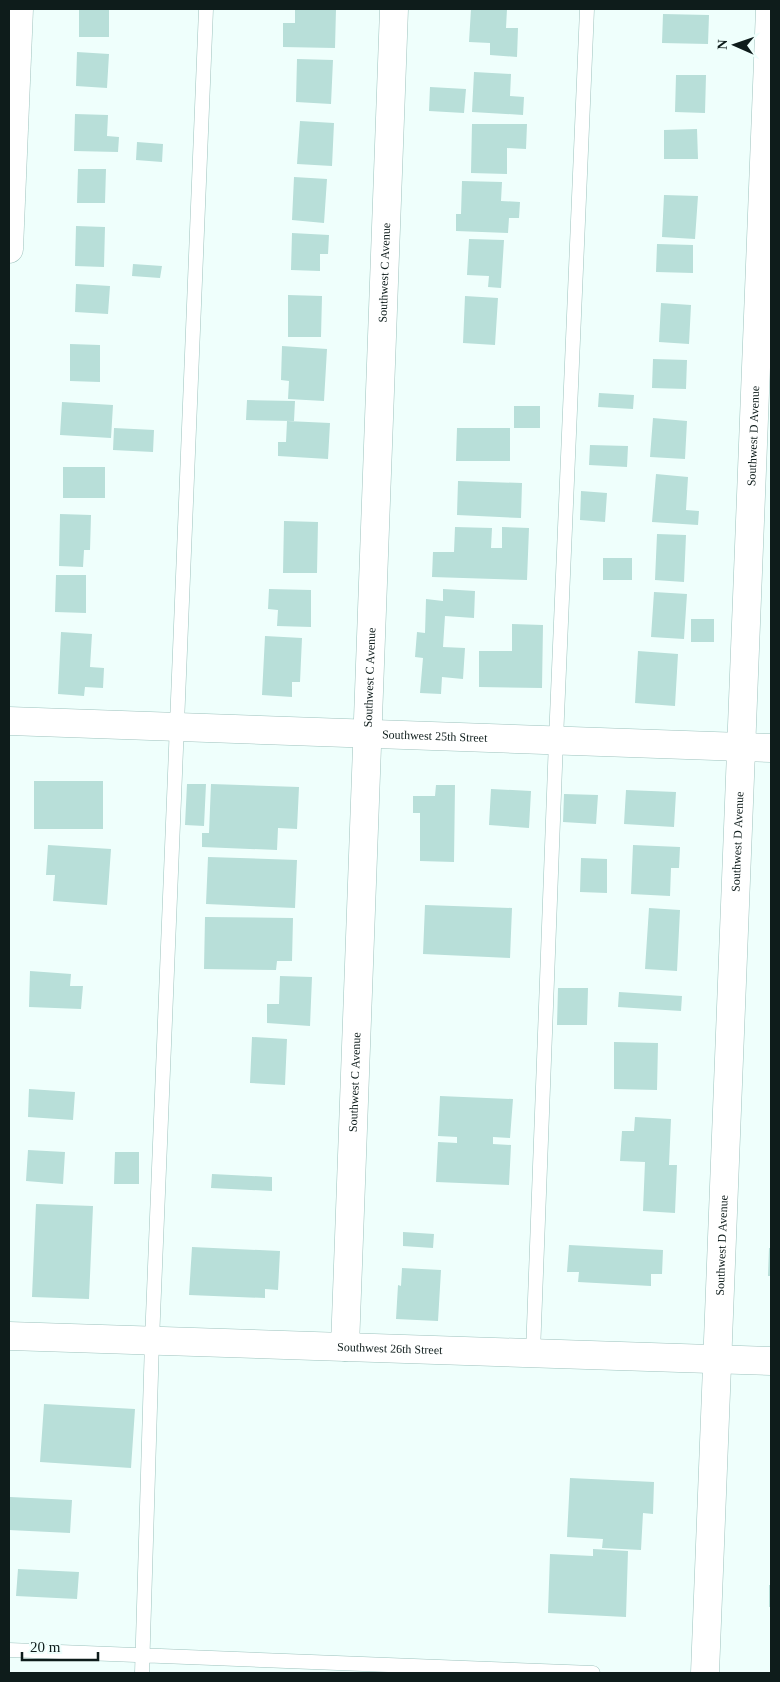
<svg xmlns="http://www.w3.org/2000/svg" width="780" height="1682" viewBox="0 0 780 1682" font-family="Georgia,serif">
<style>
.building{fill:#b8dfd9}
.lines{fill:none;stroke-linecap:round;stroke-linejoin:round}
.lane-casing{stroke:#9ec3be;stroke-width:15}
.street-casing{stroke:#9ec3be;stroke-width:29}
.lane{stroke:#fff;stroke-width:14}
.street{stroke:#fff;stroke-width:28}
.labels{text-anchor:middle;stroke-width:4.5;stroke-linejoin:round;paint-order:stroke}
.street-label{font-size:12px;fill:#0e1c1b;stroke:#effffc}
</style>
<rect width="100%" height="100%" fill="#effffc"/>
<path class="building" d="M79 9H109V37H79Z
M295 9H336L335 48 283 47V23H295Z
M471 9H507L506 28H518L517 57 490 55V43L469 42Z
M663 14 709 15 708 44 662 43Z
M77 52 109 54 107 88 76 86Z
M297 59 333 60 331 104 296 102Z
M474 72 511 74 510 96 524 97 523 115 472 112Z
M676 75H706L705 113 675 112Z
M430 87 466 89 464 113 429 111Z
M75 114 108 115 107 136 119 137 118 152 74 151Z
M300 121 334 123 332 166 297 164Z
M472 124H527L526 149 507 148V174L471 173Z
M697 129 698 159H664V130Z
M137 142 163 144 162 162 136 160Z
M78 169H106L105 203H77Z
M294 177 327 179 324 223 292 220Z
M462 181 502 182 501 201 520 202 519 218H509L508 233 456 231V214H461Z
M664 195 698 196 695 239 662 237Z
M76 226 105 227 104 267 75 266Z
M292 233 329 235 328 254H320V271L291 270Z
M469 239 504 240 501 288 488 287 489 276 467 275Z
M657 244 693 245V273L656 272Z
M133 264 162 266 160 278 132 276Z
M76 284 110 286 108 314 75 312Z
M288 295 322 296 321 337H288Z
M465 296 498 298 495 345 463 343Z
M661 303 691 305 689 344 659 342Z
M70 344 100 345V382L70 381Z
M282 346 327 349 324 401 288 399 289 381 281 380Z
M653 359 687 360 686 389 652 388Z
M599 393 634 395 633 409 598 407Z
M247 400 295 401 294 421 246 420Z
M62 402 113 405 111 438 60 435Z
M514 406H540V428H514Z
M653 418 687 421 685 459 650 457Z
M287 421 330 423 328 459 278 456V442H286Z
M114 428 154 430 153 452 113 450Z
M457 428H510V461H456Z
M590 445 628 446 627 467 589 465Z
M63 467H105V498H63Z
M656 474 688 477 686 510 699 511 698 525 652 522Z
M458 481 522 483 521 518 457 515Z
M581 491 607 493 605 522 580 520Z
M60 514 91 515 90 550H84L83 567 59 566Z
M284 521 318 522 317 573H283Z
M455 527 492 528 491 548H502V527L529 528 527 580 432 577 433 552H454Z
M657 534 686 535 684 582 655 580Z
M603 558H632V580H603Z
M56 575H86V613L55 612Z
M269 589 311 590V627L277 626 278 610 268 609Z
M443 589 475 591 474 618 445 616 443 647 465 648 463 679 442 677 441 694 420 693 423 658 415 657 417 632 425 633 426 599 443 601Z
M654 592 687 594 684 639 651 637Z
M691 619H714V642H691Z
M512 624 543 625 542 688 479 687V651H512Z
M61 632 92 634 90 667 104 668 103 688 85 687 84 696 58 694Z
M265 636 302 638 300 682H292V697L262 695Z
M638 651 678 654 675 706 635 703Z
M34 781H103V829H34Z
M187 784H206L204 826 185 825Z
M211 784 299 787 297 829 278 828 277 850 202 847V833H209Z
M436 785H455L454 862 420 861V813H413V796H435Z
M491 789 531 791 529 828 489 825Z
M626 790 676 792 674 827 624 824Z
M564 794 598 795 596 824 563 822Z
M48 845 111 849 107 905 53 901 55 875H46Z
M633 845 680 847 679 868H671L670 896 631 894Z
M208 857 297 860 295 908 206 904Z
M581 858 607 859V893L580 892Z
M425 905 512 908 510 958 423 954Z
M649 908 680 910 677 971 645 969Z
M205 917 293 918 292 961H277L276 970 204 969Z
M30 971 71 974 70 986H83L81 1009 29 1007Z
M280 976 312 977 310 1026 267 1023V1004H279Z
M558 988H588L587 1025H557Z
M619 992 682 996 681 1011 618 1007Z
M252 1037 287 1039 285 1085 250 1083Z
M614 1042 658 1043 657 1090 614 1089Z
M29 1089 75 1092 73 1120 28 1117Z
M440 1096 513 1099 510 1138 493 1137V1144L511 1145 509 1185 436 1182 438 1142 457 1143V1137L438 1136Z
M635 1117 671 1119 669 1165H677L675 1213 643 1211 645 1162 620 1161 622 1131H634Z
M28 1150 65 1152 63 1184 26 1181Z
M115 1152H139V1184H114Z
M212 1174 272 1177V1191L211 1188Z
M36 1204 93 1206 89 1299 32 1297Z
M403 1232 434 1234 433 1248 403 1246Z
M569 1245 663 1250 662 1274H651V1286L578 1282 579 1272H567Z
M192 1247 280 1251 278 1290 265 1289V1298L189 1295Z
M769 1248H771V1276H768Z
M402 1268 441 1270 438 1321 396 1319 398 1285 401 1286Z
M44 1404 135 1409 131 1468 40 1462Z
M570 1478 654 1482 653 1514 643 1513 641 1550 602 1548 603 1539 567 1537Z
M10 1497 72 1500 70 1533 9 1530Z
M593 1549 628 1551 626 1617 548 1613 550 1554 593 1556Z
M18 1569 79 1572 77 1599 16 1596Z
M769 1585H771V1607H769Z"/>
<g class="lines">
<g class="lane-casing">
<path id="lane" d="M533 1353 556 740 587 9
M9 1650 593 1673
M142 1673 152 1341 206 9"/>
</g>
<g class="street-casing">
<g id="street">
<path d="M9 249 19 9"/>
<path id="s1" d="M9 721 771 748"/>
<path id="s2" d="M9 1336 771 1361"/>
<path id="s3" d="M345 1347 394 9"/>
<path id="s4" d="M705 1673 770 9"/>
</g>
</g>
<use href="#lane" class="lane"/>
<use href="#street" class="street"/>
</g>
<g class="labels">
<g class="street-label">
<text dy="4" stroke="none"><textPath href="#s3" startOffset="1075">Southwest C Avenue</textPath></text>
<text dy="4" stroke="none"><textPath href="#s4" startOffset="1238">Southwest D Avenue</textPath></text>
<text dy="4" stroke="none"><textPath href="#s3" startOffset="670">Southwest C Avenue</textPath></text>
<text dy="4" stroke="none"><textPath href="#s1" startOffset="426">Southwest 25th Street</textPath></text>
<text dy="4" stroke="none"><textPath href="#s4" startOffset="832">Southwest D Avenue</textPath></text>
<text dy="4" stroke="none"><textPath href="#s3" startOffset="265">Southwest C Avenue</textPath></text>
<text dy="4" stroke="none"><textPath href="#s4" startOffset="428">Southwest D Avenue</textPath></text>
<text dy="4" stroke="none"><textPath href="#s2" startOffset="381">Southwest 26th Street</textPath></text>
</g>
</g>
<rect width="780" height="1682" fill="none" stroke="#0e1c1b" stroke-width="20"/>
<g transform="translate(735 45) rotate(272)" stroke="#effffc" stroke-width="4" paint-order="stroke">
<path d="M0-4L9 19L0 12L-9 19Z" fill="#0e1c1b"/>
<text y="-8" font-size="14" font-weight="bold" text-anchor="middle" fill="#0e1c1b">N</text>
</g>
<path d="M22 1652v8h76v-8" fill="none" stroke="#0e1c1b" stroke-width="2.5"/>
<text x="30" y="1652" font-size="15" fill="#0e1c1b" stroke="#effffc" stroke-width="4" paint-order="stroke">20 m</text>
</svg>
